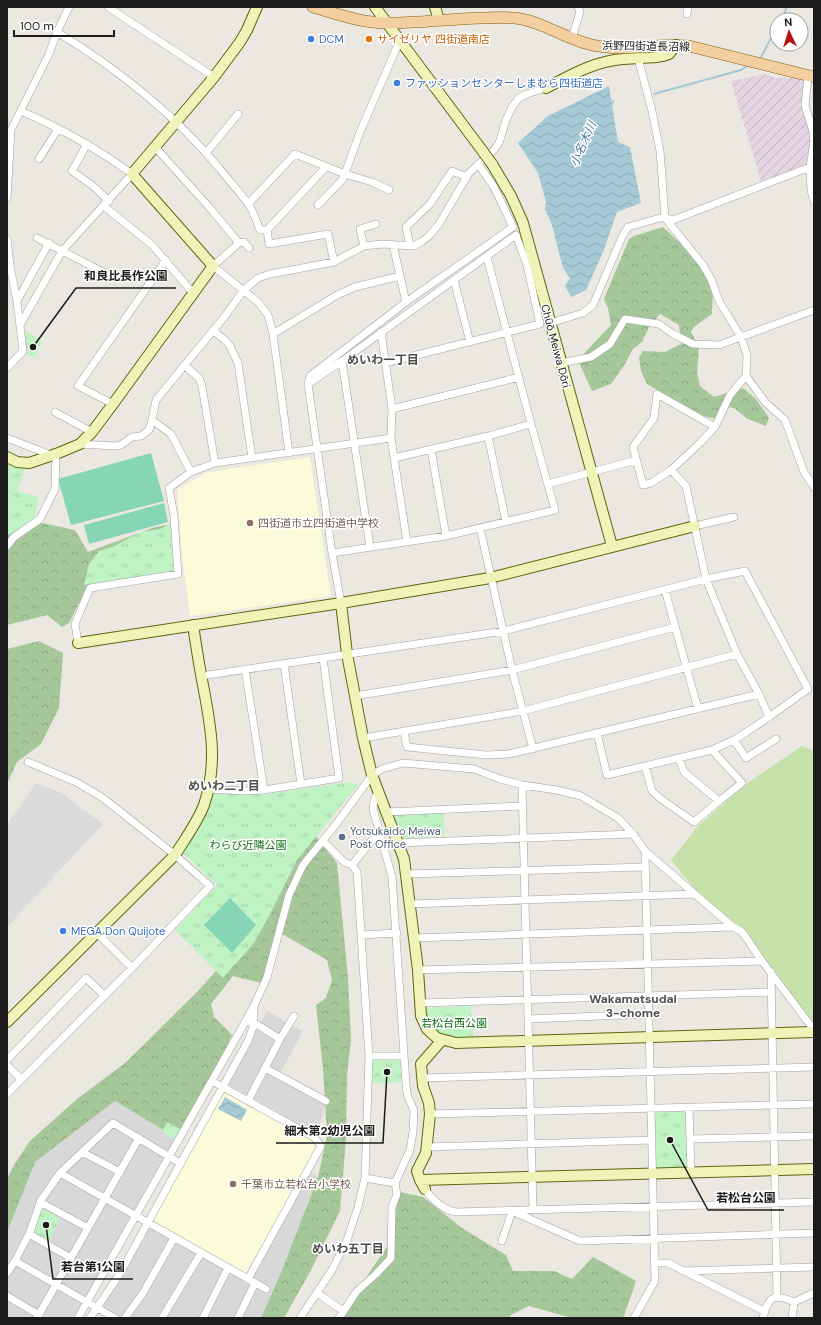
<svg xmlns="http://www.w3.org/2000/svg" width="821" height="1325" viewBox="0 0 821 1325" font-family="'DM Sans','Noto Sans JP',sans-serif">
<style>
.residential{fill:#d9d8d8}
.industrial{fill:url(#industrial-furrows)}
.education{fill:#fbfbda}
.grass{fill:#c6e2aa}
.forest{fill:url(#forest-crowns)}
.park{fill:url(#park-tufts)}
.pitch{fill:#85d5b6}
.parking{fill:#dbdbdb}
.water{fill:url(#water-waves)}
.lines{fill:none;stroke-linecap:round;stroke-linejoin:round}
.stream{stroke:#a5cad6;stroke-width:2}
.street-casing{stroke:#a2a2a2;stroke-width:8}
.secondary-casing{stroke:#5c660e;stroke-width:12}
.primary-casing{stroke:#855d0d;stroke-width:12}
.street{stroke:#fff;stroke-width:7}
.secondary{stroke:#eff3b8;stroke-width:10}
.primary{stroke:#f3cf9f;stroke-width:11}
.secondary-bridge-casing{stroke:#5c660e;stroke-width:12;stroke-linecap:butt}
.secondary-bridge{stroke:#eff3b8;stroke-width:10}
.shop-dot{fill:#3f7fe0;stroke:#fff;stroke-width:1.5}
.food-dot{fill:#e8710a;stroke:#fff;stroke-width:1.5}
.education-dot{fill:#8d6e63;stroke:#fff;stroke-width:1.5}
.service-dot{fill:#5c6f8a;stroke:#fff;stroke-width:1.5}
.labels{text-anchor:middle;stroke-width:3;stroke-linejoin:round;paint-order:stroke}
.shop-label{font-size:11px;fill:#366cbe;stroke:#fff;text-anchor:start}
.food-label{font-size:11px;fill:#c56008;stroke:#fff;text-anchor:start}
.street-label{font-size:11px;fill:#1b1b1b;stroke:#fff}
.education-label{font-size:11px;fill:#785e54;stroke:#fff;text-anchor:start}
.service-label{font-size:11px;fill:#4e5e75;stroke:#fff;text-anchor:start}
.park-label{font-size:11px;fill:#146d1c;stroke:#fff}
.water-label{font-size:12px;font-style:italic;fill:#5178a1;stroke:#fff}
.neighbourhood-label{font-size:12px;font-weight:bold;fill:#4e4e4e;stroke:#fff}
.leader{fill:none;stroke:#1b1b1b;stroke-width:1.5}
.callout-dot{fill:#1b1b1b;stroke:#fff;stroke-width:1.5}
.callout-label{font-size:12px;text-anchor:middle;font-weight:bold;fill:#1b1b1b;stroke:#fff;stroke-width:3;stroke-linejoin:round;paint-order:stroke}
</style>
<defs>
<pattern id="industrial-furrows" width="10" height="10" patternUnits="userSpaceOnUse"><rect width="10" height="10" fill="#e4d3e1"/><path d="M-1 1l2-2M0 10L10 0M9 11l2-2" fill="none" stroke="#c3b5c0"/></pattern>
<pattern id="forest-crowns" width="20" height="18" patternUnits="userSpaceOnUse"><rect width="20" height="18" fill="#a6c799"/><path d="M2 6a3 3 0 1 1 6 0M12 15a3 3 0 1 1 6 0" fill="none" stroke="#8eaa83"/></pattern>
<pattern id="park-tufts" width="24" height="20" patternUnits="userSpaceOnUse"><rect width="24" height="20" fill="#c0f3c4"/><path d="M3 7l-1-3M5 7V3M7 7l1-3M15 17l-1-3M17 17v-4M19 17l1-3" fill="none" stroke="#a4d0a8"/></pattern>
<pattern id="water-waves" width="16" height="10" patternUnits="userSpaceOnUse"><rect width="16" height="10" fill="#a5cad6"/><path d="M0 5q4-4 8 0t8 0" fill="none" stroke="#8dadb7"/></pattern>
</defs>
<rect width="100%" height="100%" fill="#ebe8e1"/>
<path class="residential" d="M267 1011 303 1031 278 1077 326 1103 317 1134 227 1084Z
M115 1101 177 1138 74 1318H7V1232L35 1162Z
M310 1171 318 1177 306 1206 301 1230 261 1318H122L100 1306 148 1226 248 1283Z"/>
<path class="industrial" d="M765 74 776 78H800L804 85 811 134 810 149 808 167 761 181 731 81Z"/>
<path class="education" d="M310 457 331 596 190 616 182 556 177 490 206 473 221 470Z
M225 1092 314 1142 316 1150 246 1273 241 1274 152 1224 150 1218 221 1093Z"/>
<path class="grass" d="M802 746 814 751V1025L743 929 697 892 671 860 699 825 750 781Z"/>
<path class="forest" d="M663 227 695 257 713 289 712 314 694 327 691 332 699 347 697 373 700 386 714 397 743 388 756 399 769 418 766 426 748 419 734 408 721 406 716 419 703 416 647 384 641 371 639 357 643 351 665 352 681 344 679 325 660 314 649 327 642 342 633 349 625 364 611 384 592 391 578 360 611 325 608 308 604 299 629 239 634 236Z
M28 520 75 530 88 552 155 527 168 525 105 562 79 603 69 623 62 627 47 615 7 625V522Z
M39 641 63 653 59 708 41 744 17 762 7 784V649Z
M314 834 337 863 348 978 351 1040 347 1075 346 1139 340 1211 310 1272 284 1318H261L281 1273 318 1177 327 1136 323 1068 316 1005 326 998 332 980 327 960 277 931 261 983 233 976 211 1004 214 1017 232 1035 212 1078 177 1138 115 1101 35 1162 7 1232V1179L14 1165 30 1141 77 1099 125 1063 198 991 259 923 264 902Z
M400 1192 423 1197 462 1228 506 1255 513 1271H554L572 1279 593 1257 636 1281 624 1316 621 1318H572L529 1306 511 1315 509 1318H344L361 1285 388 1245Z"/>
<path class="park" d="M23 329 42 341 35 357 27 354Z
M7 464 15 468 25 469 17 491 39 497 34 520 8 535Z
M172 523 174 566 173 571 84 585 89 564 99 551 115 546 140 532 160 529Z
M350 782 358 785 297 860 269 916 254 943 223 978 175 930 217 885 183 853 201 824 210 798 214 794H265Z
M444 811V837L402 838 399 836 391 815 393 814Z
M471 1006 473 1039 455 1040 432 1031 422 1008Z
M398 1058 401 1062 403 1082 372 1083V1059Z
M658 1110H680L685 1113 687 1165 683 1168H659L655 1166 654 1114Z
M167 1122 180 1129 175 1139 162 1132Z
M44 1209 60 1219 48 1243 33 1235 32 1231 41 1210Z"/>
<path class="pitch" d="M151 453 164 501 71 525 58 479Z
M164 503 168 522 89 544 84 525Z
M230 898 256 925 232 953 204 925Z"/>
<path class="parking" d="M36 783 62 793 103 824 7 927V825Z"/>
<path class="water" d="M609 86 618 142 630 147 641 203 617 212 603 252 586 290 571 297 565 286 570 278 563 268 558 249 552 225 545 209 546 202 538 173 518 143 548 116Z
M225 1097 247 1110 241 1121 218 1109Z"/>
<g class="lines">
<path class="stream" d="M781 20 787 7
M761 57 777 27
M654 94 741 70 747 66
M611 107 613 101"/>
<g class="street-casing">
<path id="street" d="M108 7 214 77
M687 14 688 7
M57 32C118 69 174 114 220 169 229 181 240 192 249 205 254 212 256 221 260 230H267L326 167
M572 38 580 12 578 7
M638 58 652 111 660 151 665 218 703 265 711 279 719 301 741 337 747 355 746 376 730 395 715 427 700 443 671 470 651 483 643 485 633 447 654 418 657 394 715 427
M808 76 805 105 813 132 814 141 810 167 811 190 814 201
M87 144 72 171 93 186 109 201
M155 147 209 207 239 243 244 242 249 248
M206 153 238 114
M39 159 58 129
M7 198 11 130 49 54 57 32 69 7
M248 204 295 154 345 174 372 182 389 190
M318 205 343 179 360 132 400 40
M104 206 152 245 193 293
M267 230 269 244 328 234 334 262
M37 238 107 274
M7 239 10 266 17 301 23 351 7 368
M239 243 213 266 258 302 268 315 273 334 289 453
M393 245 406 302
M364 246 360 229 376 224
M410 246 406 227 430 204 452 171 467 177
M454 280 470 342
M17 301 49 243
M550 323 583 313 593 305 622 237 628 227 660 218H665L673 220 810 167
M20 325 62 251 132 174C98 149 60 128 21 111
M213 331 225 340 230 346 238 363 252 458
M381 332 392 409 391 438 407 542
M273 334 337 295 355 287 400 276
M342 361 370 547
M561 363 591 357 610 344 625 319 659 324 673 334 693 344 719 345 814 310
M184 365 199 378 202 386 215 463
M746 376 766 403 785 420 804 472 814 487
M308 384 342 361 516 235 527 265 540 324 385 363
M113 404 78 386 166 260
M392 409 519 377
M55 412 92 432
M152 420 171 434 191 472
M488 436 506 522
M7 438 51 455
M80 444 114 446 121 445 132 437 141 436 149 430 152 420 156 400 225 316 243 291 258 278 270 274 334 262 364 246 382 244 413 246 421 242 429 236 439 224 469 173 493 151 499 143 506 120 512 107 519 98 527 94 546 88
M431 449 446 536
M394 458 488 436 531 424
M671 470 686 486 706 579 737 654 759 694 769 717
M548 484 636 460
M695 526 734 517
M480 528 512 670 533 749
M7 546 14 537 40 519 55 489 56 454
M332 553 446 536 555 510 531 424 487 257
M665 590 698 709
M341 603 332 553 308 384 310 376 406 302 513 227 494 187 478 164
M78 643 75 624 90 588 178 574 174 516 169 488 191 472 215 463 391 438
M284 664 301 784
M245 669 264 790
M201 676 504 631 706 579 745 571 808 689 769 717 736 739 712 750 607 775 597 733
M355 696 512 670 675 627
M404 732 407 747 486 755 509 754 759 694
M363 738 523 711 737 654
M734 740 746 758 776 739
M712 750 742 783 719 801
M645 766 652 791 661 799 694 822 719 801 684 772 679 758
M522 785 533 1210
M208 789 243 791 264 790 339 778 323 658
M385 812 522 806
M397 843 633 834
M352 865 372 840 380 836
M406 874 645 867
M410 904 695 894
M97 933 132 968
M362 935 397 933
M414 938 733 927
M418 970 762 961
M771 972 777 1296
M420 1003 772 992
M528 1019 649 1014
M249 1022H253L280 1039
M369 1056H404
M7 1060 86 978 105 996
M7 1065 21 1079
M265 1068 326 1101
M422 1078 814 1067
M212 1081 315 1138 321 1146 248 1279
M7 1094 132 968 210 886 175 855 103 798 76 782 28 762
M248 1101 280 1039 294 1016
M689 1107 691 1172
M430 1114 814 1104
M690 1139 814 1136
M427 1147 652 1140
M82 1152 120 1172
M60 1173 266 1289
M365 1178 395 1183
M425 1189C433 1201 442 1209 456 1212L814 1202
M40 1202 88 1228
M29 1234 71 1258
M502 1241 512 1211 580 1241 814 1233
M15 1261 115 1318
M655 1263H668L764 1311
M683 1271 814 1267
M7 1273 15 1261 30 1232 41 1200 60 1173 113 1123 180 1163
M317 1293 343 1311
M7 1296 39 1315
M37 1318 139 1138
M78 1318 254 1006 267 977 289 895 303 865 337 823 372 775 382 769 403 763 474 769 500 779 522 785 557 790 581 796 618 818 633 834 645 851 733 927 741 931 745 936 762 961 814 1030
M90 1318 119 1275 248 1041 253 1027 254 1008
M125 1318 143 1293 174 1238
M162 1318 201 1253
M203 1318 228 1268
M238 1318 255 1283
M300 1318 332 1270 347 1240 358 1207 365 1178 369 1056 357 872 352 865 344 862 323 841
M339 1318 357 1291 376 1274 391 1258 392 1207 397 1194 395 1183 410 1150 413 1132 414 1111 407 1094 406 1084 392 877 373 809 374 801 378 792
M634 1318 655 1281 645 851
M763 1318C768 1296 774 1293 794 1302
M792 1318 794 1302 814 1293"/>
</g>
<g class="secondary-casing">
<path id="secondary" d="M375 7 484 153
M435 7 439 20
M546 88C571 75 595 61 623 59 637 57 650 59 663 56L669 54 676 45
M492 164 511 196 523 223 612 546
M7 457 17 462 29 463 56 454 80 444 92 432 113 404 213 266 132 174 214 77 240 42 247 30 257 7
M341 603 347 654 363 738 372 775 404 859 418 970 421 1016 427 1029 437 1038 456 1043 814 1032
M78 643 341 603 490 578 695 526
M7 1022 175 855C185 839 197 823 204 805 218 764 211 727 203 685 199 665 196 645 193 625
M420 1180 814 1169
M425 1189 420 1180 417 1171 426 1153 430 1114 429 1103 423 1086 421 1064 442 1040"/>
</g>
<g class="primary-casing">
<path id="primary" d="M313 7C337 14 362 23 387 23 418 23 450 19 481 18 492 18 504 17 515 18 542 21 565 39 592 45 623 52 657 43 689 46L814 77"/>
</g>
<use href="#street" class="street"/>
<use href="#secondary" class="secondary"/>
<use href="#primary" class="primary"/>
<g class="secondary-bridge-casing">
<path id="secondary-bridge" d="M484 153 492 164"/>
</g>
<use href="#secondary-bridge" class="secondary-bridge"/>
</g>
<g class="shop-dot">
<circle cx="311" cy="39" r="4"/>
<circle cx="397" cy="83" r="4"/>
<circle cx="63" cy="931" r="4"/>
</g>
<circle class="food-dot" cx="369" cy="39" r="4"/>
<g class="education-dot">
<circle cx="250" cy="523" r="4"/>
<circle cx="233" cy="1184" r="4"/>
</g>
<circle class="service-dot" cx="342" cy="837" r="4"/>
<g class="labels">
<g class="shop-label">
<text x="319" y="43">DCM</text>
<text x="405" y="87">ファッションセンターしまむら四街道店</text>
<text x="71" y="935">MEGA Don Quijote</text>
</g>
<g class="food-label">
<text x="377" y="43">サイゼリヤ 四街道南店</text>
</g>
<g class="street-label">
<text transform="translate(646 46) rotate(1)" y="4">浜野四街道長沼線</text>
<text transform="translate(556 346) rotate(75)" y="4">Chūō Meiwa Dōri</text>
</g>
<g class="education-label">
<text x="258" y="527">四街道市立四街道中学校</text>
<text x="241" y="1188">千葉市立若松台小学校</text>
</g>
<g class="service-label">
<text x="350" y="835">Yotsukaido Meiwa<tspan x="350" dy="13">Post Office</tspan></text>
</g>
<g class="park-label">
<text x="248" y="849">わらび近隣公園</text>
<text x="454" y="1027">若松台西公園</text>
</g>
<g class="water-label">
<text transform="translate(583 144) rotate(-66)" y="4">小名木川</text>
</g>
<g class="neighbourhood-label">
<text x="383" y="364">めいわ一丁目</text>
<text x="224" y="790">めいわ二丁目</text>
<text x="633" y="1003">Wakamatsudai<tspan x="633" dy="14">3-chome</tspan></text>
<text x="348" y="1253">めいわ五丁目</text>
</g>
</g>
<path class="leader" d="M33 347L76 288H176M387 1072L383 1143H276M670 1140L708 1210H784M46 1225L53 1279H133"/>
<g class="callout-dot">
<circle cx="33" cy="347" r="4"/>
<circle cx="387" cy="1072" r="4"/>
<circle cx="670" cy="1140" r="4"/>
<circle cx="46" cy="1225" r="4"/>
</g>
<g class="callout-label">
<text x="126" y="280">和良比長作公園</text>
<text x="330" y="1135">細木第2幼児公園</text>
<text x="746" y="1202">若松台公園</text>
<text x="93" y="1271">若台第1公園</text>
</g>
<rect width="821" height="1325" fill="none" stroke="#1b1b1b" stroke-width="16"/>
<g transform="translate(789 32) rotate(356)"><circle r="19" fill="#ffffff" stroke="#a4a4a4"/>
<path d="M0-3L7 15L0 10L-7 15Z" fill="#b41211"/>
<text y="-6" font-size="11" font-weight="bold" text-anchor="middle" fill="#1b1b1b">N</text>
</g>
<path d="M14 30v6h100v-6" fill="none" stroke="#1b1b1b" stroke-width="2"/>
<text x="20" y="30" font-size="12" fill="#1b1b1b" stroke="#ffffff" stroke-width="3" paint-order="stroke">100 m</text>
</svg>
